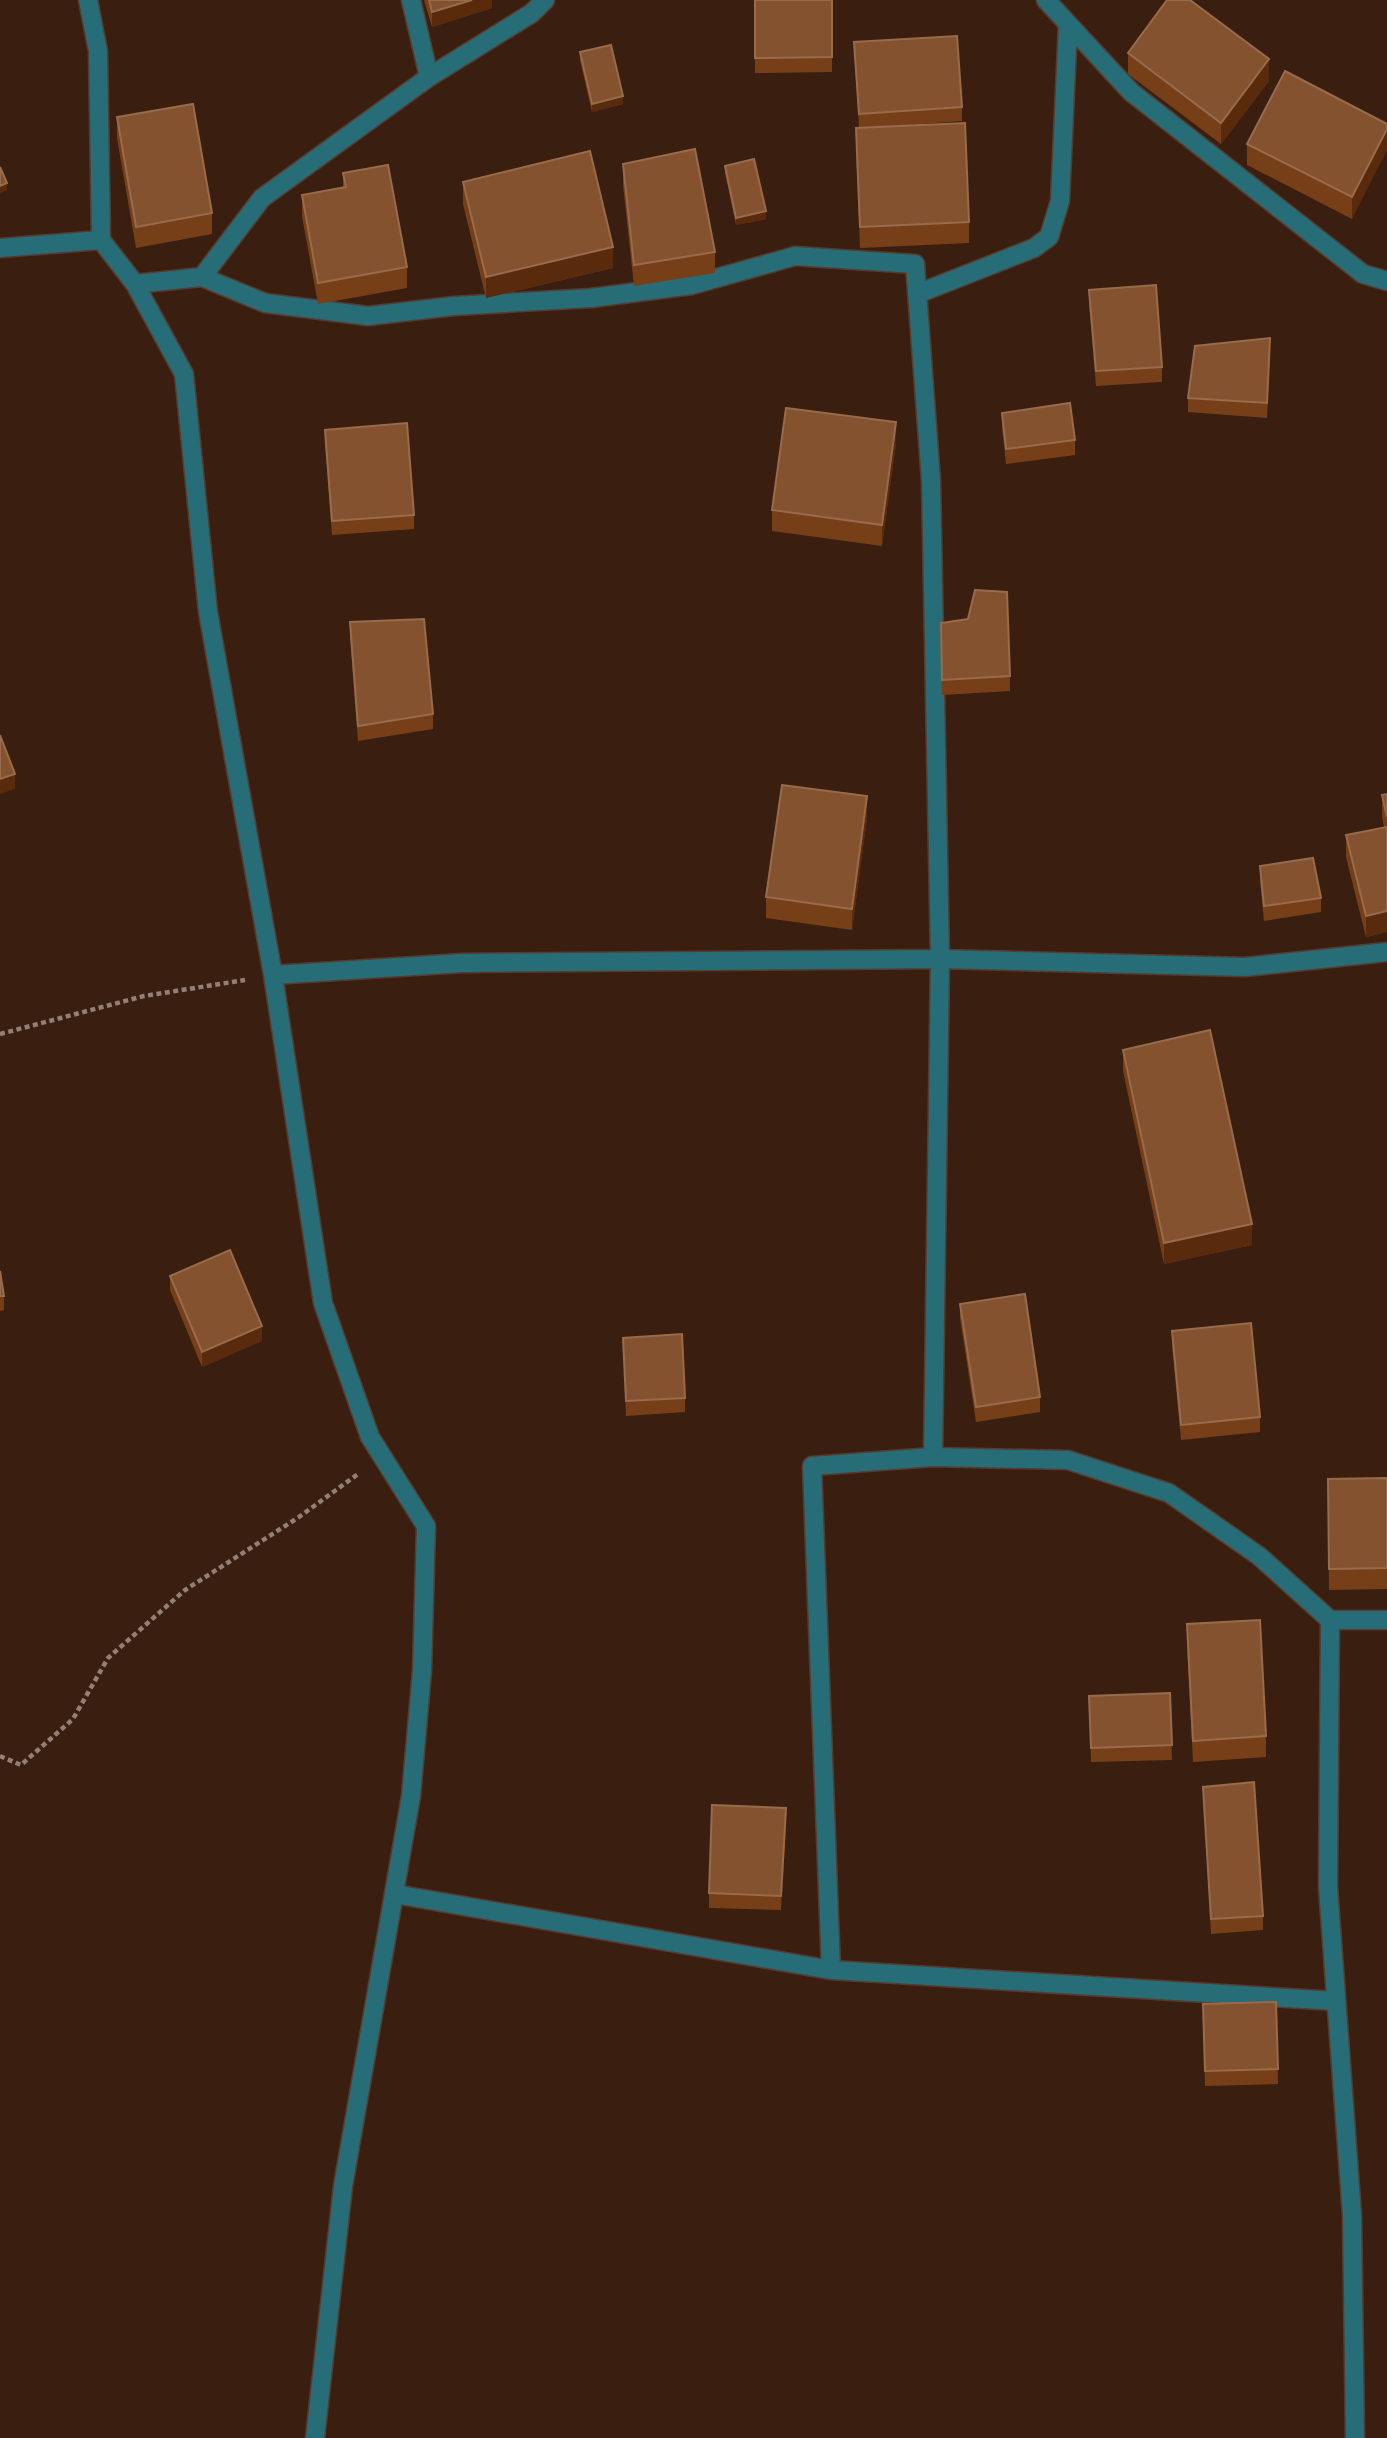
<svg xmlns="http://www.w3.org/2000/svg" width="1387" height="2438" viewBox="0 0 1387 2438" font-family="'Roboto Condensed',sans-serif">
<style>
.lines{fill:none;stroke-linecap:round;stroke-linejoin:round}
.minor-casing{stroke:#553c2f;stroke-width:21}
.path{stroke:#937f75;stroke-width:4.5;stroke-dasharray:5 3.5;stroke-linecap:butt}
.minor{stroke:#276d78;stroke-width:18}
.wall{fill:#773f18}
.shaded-wall{fill:#592a0b}
.building{fill:#85522f;stroke:#986b4c;stroke-width:2}
</style>
<rect width="100%" height="100%" fill="#3a1f10"/>
<g class="lines">
<g class="minor-casing">
<path id="minor" d="M88 0 98 51 101 240
M411 0 429 77
M1046 0 1131 92 1363 274 1387 281
M0 248 101 240 135 284 202 277 262 198 429 77 532 13 545 0
M202 277 265 303 368 316 454 306 591 298 692 285 795 256 915 264 931 481 940 959 933 1457 1068 1460 1169 1493 1259 1556 1330 1620 1328 1887 1352 2215 1355 2438
M135 284 184 374 208 612 273 975 323 1303 370 1437 426 1526 422 1671 411 1796 343 2186 315 2438
M917 294 1034 248 1049 237 1060 201 1068 24
M273 975 462 963 940 959 1245 967 1387 952
M1330 1620H1387
M395 1894 831 1970 1336 2001
M831 1970 812 1466 933 1457"/>
</g>
<path class="path" d="M0 1034 144 996 245 980
M0 1756 21 1765 73 1719 108 1658 185 1590 299 1517 358 1474"/>
<use href="#minor" class="minor"/>
</g>
<path class="wall" d="M424 0H492V8L432 27Z
M755 0H832V72L755 73Z
M854 42 962 107V121L895 126 969 222V243L860 248 856 149V128H859Z
M580 52 623 104 592 112 580 60Z
M1128 53 1269 81 1221 144 1128 74Z
M117 117 212 213V234L136 248 117 138Z
M1387 124 1352 219 1247 165V144Z
M623 164 715 252V273L634 286 623 185Z
M725 166 766 219 736 225 725 173Z
M343 173 407 267V288L318 304 302 216V195L343 187Z
M463 182 613 268 486 298 463 204Z
M1089 290 1162 367V382L1096 386 1089 304Z
M1270 353 1267 418 1188 412V398Z
M1002 413 1075 440V455L1006 464 1002 427Z
M325 430 414 515V529L332 535 325 444Z
M896 443 882 546 772 531V510Z
M968 619 1010 676V691L942 695 941 623Z
M350 622 433 714V729L358 741 350 637Z
M1387 794V932L1366 937 1346 857V835L1384 827 1382 816V795Z
M867 818 852 930 766 918V897Z
M1260 866 1321 898V912L1264 921 1260 881Z
M1123 1050 1252 1245 1164 1264 1123 1071Z
M0 1271 4 1296V1310L0 1311Z
M170 1276 262 1341 202 1367 170 1290Z
M960 1304 1040 1397V1412L976 1422 960 1318Z
M1172 1331 1260 1417V1432L1181 1440 1172 1345Z
M623 1338 685 1398V1412L626 1416Z
M1387 1478V1589L1329 1590 1328 1479Z
M1187 1624 1266 1736V1757L1193 1762 1187 1645Z
M1170 1693 1172 1760 1091 1762 1089 1696Z
M1203 1787 1263 1916V1930L1211 1934Z
M786 1823 781 1910 709 1908V1893Z
M1276 2002 1278 2084 1205 2086 1203 2004Z"/>
<path class="shaded-wall" d="M472 0H492V8L432 27V12Z
M1269 59V81L1221 144V123Z
M623 96V104L592 112V104Z
M1387 129V150L1352 219V197Z
M7 183V190L0 193V186Z
M766 211V219L736 225V218Z
M613 247V268L486 298V277Z
M896 422V443L882 546V525Z
M15 774V789L0 794V779Z
M867 796V818L852 930V909Z
M1387 911V932L1366 937V916Z
M1252 1224V1245L1164 1264V1243Z
M262 1326V1341L202 1367V1352Z
M786 1808V1823L781 1910V1896Z"/>
<path class="building" d="M429 0H472L432 12Z
M755 0H832V57L755 58Z
M1167 0H1190L1269 59 1221 123 1128 53Z
M957 36 962 107 859 114 854 42Z
M611 45 623 96 592 104 580 52Z
M1285 71 1387 124V129L1352 197 1247 144Z
M193 104 212 213 136 227 117 117Z
M965 123 969 222 860 227 856 128Z
M695 149 715 252 634 265 623 164Z
M590 151 613 247 486 277 463 182Z
M754 159 766 211 736 218 725 166Z
M388 165 407 267 318 283 302 195 346 187 343 173Z
M0 167 7 183 0 186Z
M1156 285 1162 367 1096 371 1089 290Z
M1270 338 1267 403 1188 398 1195 346Z
M1070 403 1075 440 1006 449 1002 413Z
M786 408 896 422 882 525 772 510Z
M407 423 414 515 332 521 325 430Z
M975 590 1007 592 1010 676 942 680 941 623 968 619Z
M424 619 433 714 358 726 350 622Z
M0 735 15 774 0 779Z
M782 785 867 796 852 909 766 897Z
M1387 794V817L1382 795Z
M1387 827V911L1366 916 1346 835Z
M1313 858 1321 898 1264 906 1260 866Z
M1210 1030 1252 1224 1164 1243 1123 1050Z
M230 1250 262 1326 202 1352 170 1276Z
M0 1271 4 1296H0Z
M1025 1294 1040 1397 976 1407 960 1304Z
M1251 1323 1260 1417 1181 1425 1172 1331Z
M682 1334 685 1398 626 1401 623 1338Z
M1387 1478V1568L1329 1569 1328 1479Z
M1260 1620 1266 1736 1193 1741 1187 1624Z
M1170 1693 1172 1745 1091 1748 1089 1696Z
M1254 1782 1263 1916 1211 1919 1203 1787Z
M712 1805 786 1808 781 1896 709 1893Z
M1276 2002 1278 2069 1205 2071 1203 2004Z"/>
</svg>
